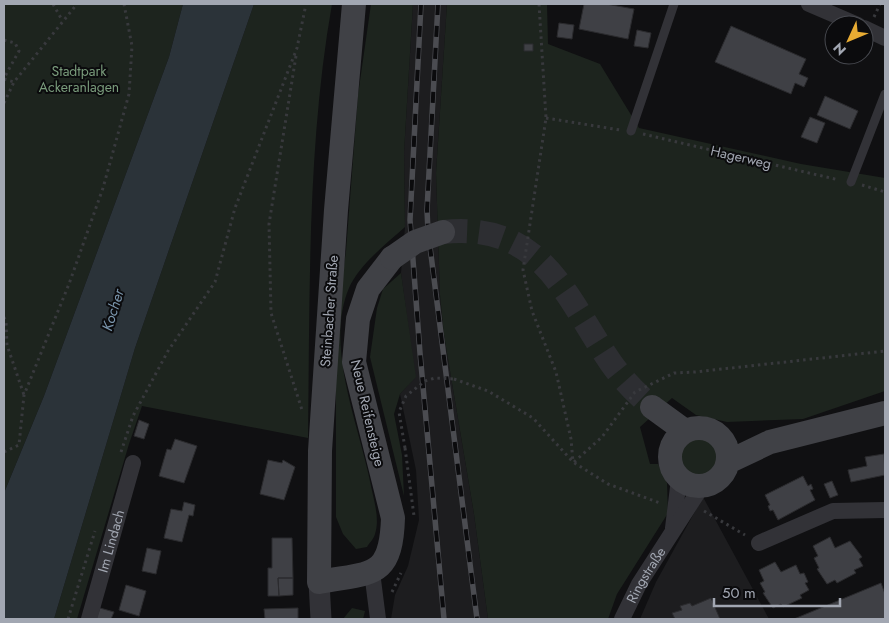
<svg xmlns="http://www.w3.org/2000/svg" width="889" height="623" viewBox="0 0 889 623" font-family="Jost,sans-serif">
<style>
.built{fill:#1d1d1f}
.green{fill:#1d241e}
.water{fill:#2b3339}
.building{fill:#3f4045;stroke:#2b2b2e}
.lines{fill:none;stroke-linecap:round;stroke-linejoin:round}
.secondary-tunnel{stroke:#2d2e32;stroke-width:24;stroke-dasharray:24 12;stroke-linecap:butt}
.path{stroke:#38393d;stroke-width:3;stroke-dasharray:2.5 4;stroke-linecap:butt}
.service{stroke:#323237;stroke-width:9}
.minor{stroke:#323237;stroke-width:16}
.tertiary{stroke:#323237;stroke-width:21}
.secondary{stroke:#404146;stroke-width:24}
.rail-casing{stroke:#4b4c51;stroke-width:5.5}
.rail{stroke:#0b0b0d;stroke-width:4;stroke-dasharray:11;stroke-linecap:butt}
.path-bridge{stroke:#38393d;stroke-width:3;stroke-dasharray:2.5 4;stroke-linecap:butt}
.secondary-bridge{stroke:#404146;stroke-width:24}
.labels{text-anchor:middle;stroke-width:4;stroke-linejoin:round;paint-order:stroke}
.park-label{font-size:14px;fill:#7a9c7c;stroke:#0b0b0d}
.street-label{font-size:14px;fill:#a2a7b2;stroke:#0b0b0d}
.water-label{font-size:15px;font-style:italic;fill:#7a95ac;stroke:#0b0b0d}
</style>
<rect width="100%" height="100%" fill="#101012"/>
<path class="built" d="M413 4H447L436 173 440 295 444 335 474 514 488 619H391L395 595 408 566 419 520 416 470 400 394 415 377 401 273 405 227 404 152Z
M703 497 769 619H640L656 582Z"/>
<path class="green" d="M4 4H183L169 57 44 396 4 493Z
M254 4H332C307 146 310 293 308 438L142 406 129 444 77 619H54L135 348Z
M371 4H413L404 152 405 227C386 244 359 265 349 288 324 347 360 427 371 486 374 501 380 519 375 534 374 539 369 543 367 547L356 549 343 534 336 517V326L346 251 358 95Z
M447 4H547L548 44 600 64 639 128 801 164 885 178V391L803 419 727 422 696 415 672 398 640 427 650 464H658L667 483 668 513 617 594 608 619H488L474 514 444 335 440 295 436 173Z
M401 273 416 377 400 394 394 414 402 455 404 496 370 357 377 308 383 289Z
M678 458a20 20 0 1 1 40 0a20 20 0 1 1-40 0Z
M352 608 365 611 363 619H343Z"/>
<path class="water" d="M183 4H254L135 348 54 619H4V493L44 396 169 57Z"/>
<path class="building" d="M584 4H606L634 9 628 39 579 29Z
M559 23 574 25 572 39 557 37Z
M731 26 806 59 799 74 808 78 804 87 795 83 791 94 715 62Z
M637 30 651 33 648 48 634 46Z
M524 44H533V51H524Z
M825 96 858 111 850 129 817 115Z
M810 117 825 123 817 143 801 137Z
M139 420 149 424 144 439 134 436Z
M175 439 197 446 184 483 159 476 167 449 171 450Z
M884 454 885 475 851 482 848 470 867 466 865 457Z
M268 460 282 463 283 460 295 467 284 500 260 494Z
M803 476 808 486 811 484 813 489 810 490 815 500 778 520 773 510 770 511 768 506 770 505 765 495Z
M832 481 838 495 830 498 824 484Z
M184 502 195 505 193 516 189 515 182 542 164 538 171 509 182 511Z
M830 537 835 548 850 541 862 557 859 559 863 566 854 570 856 573 837 583 835 580 827 584 817 569 819 568 814 558 818 556 813 546Z
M272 538H292L293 578H278L279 596H268V568H272Z
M147 548 161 551 156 574 142 571Z
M775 562 781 572 796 565 800 574 804 573 808 582 805 583 809 590 800 595 802 598 783 607 781 604 773 608 763 593 765 592 760 583 764 581 759 570Z
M278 578H293V595L279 596Z
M881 583 885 594V619H794Z
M126 585 146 591 139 616 119 610Z
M711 598 720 619H675L672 613 682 610 680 606 690 603 692 606Z
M100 608 114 612 111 619H96Z
M298 608V619H265L264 609Z"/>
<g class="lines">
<path class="secondary-tunnel" d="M443 232C542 222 564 294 611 363 623 380 637 394 652 407"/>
<path class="path" d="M53 4 62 20
M539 4 546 118 523 270 532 311 556 372 571 439 573 462
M874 17 880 4
M4 40 15 43 19 51 4 78
M296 56 269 224 271 313 302 410
M4 79 14 82
M4 103 14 82 77 4
M546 118 620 130
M643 134 839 180
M862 185 885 192
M4 317 6 322 7 345 24 395
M454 379 488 391 533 418 573 462 608 484 660 503
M405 448 414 516
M4 452 19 445 24 395 69 284 103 188 129 94 132 46 124 4
M121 452 133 416 168 351 215 282 235 208 297 48 306 4
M574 462 602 437 635 392 674 373 695 372 885 351
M704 511 745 535
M392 592 401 573
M68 619 95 531"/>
<path class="service" d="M631 131 674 4
M851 182 885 94"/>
<g class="minor">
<path d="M809 4 858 25"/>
<path d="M864 28 885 38"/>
<path d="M673 528 679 479"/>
<path d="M759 543 833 511 885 510"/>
<path d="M372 572 378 619"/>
<path id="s1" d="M89 619 133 463"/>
<path id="s2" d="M622 619 639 584 702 486"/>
</g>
<path class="tertiary" d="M319 582 321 619"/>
<path class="secondary" d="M354 4 336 210 320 451 319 582C371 572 391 580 393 518L354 362 358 319 368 289 392 258
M652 407 685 431
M670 457a29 29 0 1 1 58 0a29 29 0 1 1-58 0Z
M728 462 770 442 885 413"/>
<g class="rail-casing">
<path id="rail" d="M421 4 410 220 420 353 444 619
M438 4 427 210 428 231 477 619"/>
</g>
<use href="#rail" class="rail"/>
<path class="path-bridge" d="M405 448 399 412 406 396 425 381 435 378 454 379"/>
<path class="secondary-bridge" d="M392 258 415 242 443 232"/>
</g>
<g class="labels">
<g class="park-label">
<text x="79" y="76">Stadtpark<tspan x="79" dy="16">Ackeranlagen</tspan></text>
</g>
<g class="street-label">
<text transform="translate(741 157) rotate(13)" y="5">Hagerweg</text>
<text transform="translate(329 311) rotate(-86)" y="5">Steinbacher Straße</text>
<text transform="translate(368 413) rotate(77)" y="5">Neue Reifensteige</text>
<text dy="5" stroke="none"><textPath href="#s1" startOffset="81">Im Lindach</textPath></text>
<text dy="5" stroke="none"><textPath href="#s2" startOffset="50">Ringstraße</textPath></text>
</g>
<g class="water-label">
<text transform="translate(113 310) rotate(-73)" y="5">Kocher</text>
</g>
</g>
<rect width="889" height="623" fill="none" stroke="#a2a7b2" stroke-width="10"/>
<g transform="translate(849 40) rotate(226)"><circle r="24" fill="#0b0b0d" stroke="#47494f"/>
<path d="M0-4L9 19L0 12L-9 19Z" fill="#e7ab33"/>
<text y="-8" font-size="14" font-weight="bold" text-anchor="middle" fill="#a2a7b2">N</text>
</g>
<path d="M714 598v8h126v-8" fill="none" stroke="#a2a7b2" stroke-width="2.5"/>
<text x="722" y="598" font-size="15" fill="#a2a7b2" stroke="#0b0b0d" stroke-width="4" paint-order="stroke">50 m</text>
</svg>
